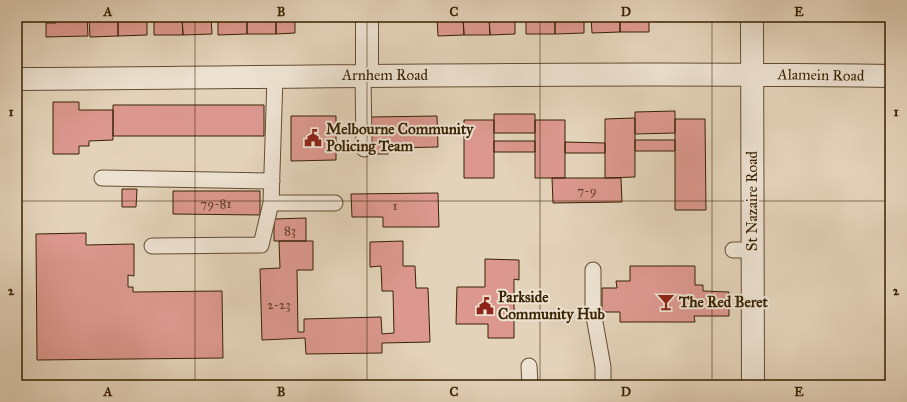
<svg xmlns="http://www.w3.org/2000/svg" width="907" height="402" viewBox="0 0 907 402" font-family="'IM FELL Great Primer',serif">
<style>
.building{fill:#dc988f;stroke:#392201}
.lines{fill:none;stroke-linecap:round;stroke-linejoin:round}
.service-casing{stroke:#644e2f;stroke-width:17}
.minor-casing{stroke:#644e2f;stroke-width:24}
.service{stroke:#ede2d2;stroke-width:15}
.minor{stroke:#ede2d2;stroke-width:22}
.grid{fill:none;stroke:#392201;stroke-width:1;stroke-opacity:0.55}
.labels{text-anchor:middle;stroke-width:4;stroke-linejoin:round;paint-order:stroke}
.number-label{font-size:13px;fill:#624024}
.street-label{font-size:15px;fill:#392201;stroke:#ede2d2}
.poi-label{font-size:15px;font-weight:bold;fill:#392201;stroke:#ede2d2;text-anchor:start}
.neatline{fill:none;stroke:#392201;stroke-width:1.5}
.grid-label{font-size:13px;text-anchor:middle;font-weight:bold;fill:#392201}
</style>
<rect width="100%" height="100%" fill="#e3d3ba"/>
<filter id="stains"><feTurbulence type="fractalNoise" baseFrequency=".005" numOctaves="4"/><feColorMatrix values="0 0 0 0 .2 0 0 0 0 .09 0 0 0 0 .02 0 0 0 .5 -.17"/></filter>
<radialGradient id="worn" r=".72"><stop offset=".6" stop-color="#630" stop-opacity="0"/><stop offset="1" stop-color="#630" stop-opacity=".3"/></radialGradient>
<path class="building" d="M56 17H87L88 36 46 37V23H56Z
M89 17H118V36L90 37Z
M118 17H147V35L118 36Z
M154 17H182L183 35H154Z
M182 17H211L212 34 183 35Z
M218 17H247V34L218 35Z
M247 17H276V34H247Z
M276 17H295V33L276 34Z
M437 17H463L464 35 438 36Z
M463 17H489L490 35H464Z
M489 17H515V34L490 35Z
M526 17H555V34H526Z
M555 17H584V33L555 34Z
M591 17H620V32L592 33Z
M620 17H649V32H620Z
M53 102H79V110H113V140L89 141V146H79V154H53Z
M113 105H264V136H113Z
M675 111V133L635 134V112Z
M494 114H535V133H494Z
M291 116H336V160L291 161Z
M437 116 438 147 387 148 388 154H372L371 117Z
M635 118V177L605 178V119Z
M675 119H705L706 210H675Z
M464 120H494V178H464Z
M535 120H565V178H535Z
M635 140H675V151H635Z
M494 141H535V152H494Z
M565 142 605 143V153H565Z
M552 178H621L622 202 553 203Z
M122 189H137L136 207H122Z
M173 191H260V215L173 214Z
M438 193 439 227H383V217H352L351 194Z
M306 218V241H274V219Z
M86 233V245L134 244V276L128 275V287H133V292L222 291 223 358 37 360 36 234Z
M279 241H313V270H297L298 332H304V319L381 317 382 334 394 333 393 291H382L381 266 370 267V242L403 241V266H415L416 288H428L430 342 382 343V353L306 354 305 338 262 340 260 269 280 268Z
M485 259 519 260V280L514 279V338H488V324H456L457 287H485Z
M630 266H695V285H703V291L729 292V316H694L695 322H620V312H602V288H617L616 281H630Z"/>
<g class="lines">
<g class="service-casing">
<path id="service" d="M363 75 364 149
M102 178 272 181
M271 203H335
M152 246 261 245 271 203 275 77
M733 250H752
M593 270V311L603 367V385
M529 366 530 385"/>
</g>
<g class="minor-casing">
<path id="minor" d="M367 17V75
M752 17 753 385
M17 79C308 77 599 72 890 76"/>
</g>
<use href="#service" class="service"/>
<use href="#minor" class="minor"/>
</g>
<path class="grid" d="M195 17V385M367 17V385M540 17V385M712 17V385M17 201H890"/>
<defs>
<g id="civic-bare" transform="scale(1.38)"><path d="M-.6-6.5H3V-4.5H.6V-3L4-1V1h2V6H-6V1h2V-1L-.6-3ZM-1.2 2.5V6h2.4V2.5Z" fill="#8f2418" stroke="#ede2d2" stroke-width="2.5" paint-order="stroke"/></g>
<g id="bar-bare" transform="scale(1.38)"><path d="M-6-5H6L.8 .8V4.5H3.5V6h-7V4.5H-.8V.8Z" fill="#8f2418" stroke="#ede2d2" stroke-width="2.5" paint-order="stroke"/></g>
</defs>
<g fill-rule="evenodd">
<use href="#civic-bare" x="313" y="138"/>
<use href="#bar-bare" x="666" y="302"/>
<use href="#civic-bare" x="485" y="306"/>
</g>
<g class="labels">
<g class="number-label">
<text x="587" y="195">7-9</text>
<text x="216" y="208">79-81</text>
<text x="395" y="210">1</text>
<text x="290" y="235">83</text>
<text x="279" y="309">2-23</text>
</g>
<g class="street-label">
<text x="385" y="80">Arnhem Road</text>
<text transform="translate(821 75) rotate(1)" y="5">Alamein Road</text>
<text transform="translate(752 201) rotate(-90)" y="5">St Nazaire Road</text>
</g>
<g class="poi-label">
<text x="326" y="134">Melbourne Community<tspan x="326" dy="17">Policing Team</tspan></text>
<text x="498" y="302">Parkside<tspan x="498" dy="17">Community Hub</tspan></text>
<text x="679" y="307">The Red Beret</text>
</g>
</g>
<rect width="907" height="402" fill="none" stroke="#e3d3ba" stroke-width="44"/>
<rect x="22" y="22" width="863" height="358" class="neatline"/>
<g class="grid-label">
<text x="108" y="16">A</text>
<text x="281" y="16">B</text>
<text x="454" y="16">C</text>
<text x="626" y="16">D</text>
<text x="799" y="16">E</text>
<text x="11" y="116">1</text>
<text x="896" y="116">1</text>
<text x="11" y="295">2</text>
<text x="896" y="295">2</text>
<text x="108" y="396">A</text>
<text x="281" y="396">B</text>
<text x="454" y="396">C</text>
<text x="626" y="396">D</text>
<text x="799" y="396">E</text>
</g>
<rect width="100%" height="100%" filter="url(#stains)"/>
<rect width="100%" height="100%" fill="url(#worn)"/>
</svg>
